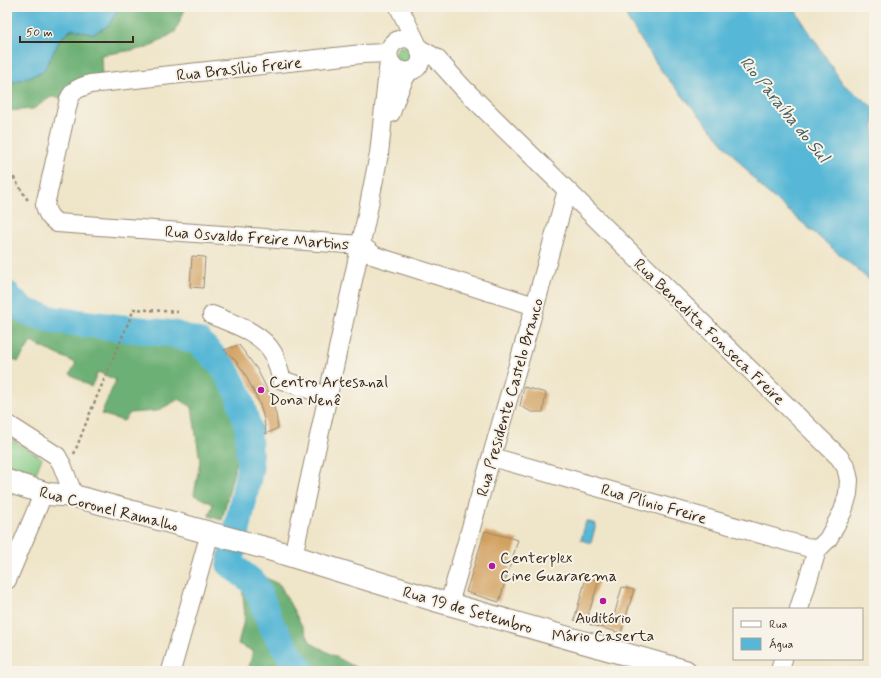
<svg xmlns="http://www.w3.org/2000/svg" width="881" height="678" viewBox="0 0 881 678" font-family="Mynerve,sans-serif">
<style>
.green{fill:#87cc87;stroke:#617b52}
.forest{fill:#6db074;stroke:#546d49}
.water{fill:#57b7d6;stroke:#49707a}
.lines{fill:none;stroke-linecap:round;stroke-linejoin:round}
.river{stroke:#57b7d6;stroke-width:27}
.building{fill:#d2a05f}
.minor-casing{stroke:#958874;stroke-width:20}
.major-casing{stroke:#958874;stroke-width:24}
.path{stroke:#958874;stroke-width:2.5;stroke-dasharray:3 3;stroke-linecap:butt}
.minor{stroke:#fff;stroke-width:18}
.major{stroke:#fff;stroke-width:22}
.rail-casing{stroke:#3b2a1e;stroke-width:4.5}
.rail{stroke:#f7f3e8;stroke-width:3;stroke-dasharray:9;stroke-linecap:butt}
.poi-dot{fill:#b5179e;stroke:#f7f3e8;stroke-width:1.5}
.labels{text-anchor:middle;stroke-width:4;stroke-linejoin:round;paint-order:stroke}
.street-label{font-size:16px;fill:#3b2a1e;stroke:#f7f3e8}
.poi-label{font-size:16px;fill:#3b2a1e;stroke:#f7f3e8;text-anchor:start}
.water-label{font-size:17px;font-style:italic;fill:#455b5e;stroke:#f7f3e8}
</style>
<rect width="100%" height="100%" fill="#f7f3e8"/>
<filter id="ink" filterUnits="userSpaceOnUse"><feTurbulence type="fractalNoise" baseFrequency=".025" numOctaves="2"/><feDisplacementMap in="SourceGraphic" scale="8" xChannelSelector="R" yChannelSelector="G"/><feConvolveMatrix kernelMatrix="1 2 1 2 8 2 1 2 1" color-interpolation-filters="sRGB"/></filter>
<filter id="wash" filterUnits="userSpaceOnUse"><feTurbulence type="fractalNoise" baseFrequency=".012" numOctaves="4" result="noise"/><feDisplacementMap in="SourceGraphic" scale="16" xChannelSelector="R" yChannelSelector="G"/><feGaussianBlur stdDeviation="0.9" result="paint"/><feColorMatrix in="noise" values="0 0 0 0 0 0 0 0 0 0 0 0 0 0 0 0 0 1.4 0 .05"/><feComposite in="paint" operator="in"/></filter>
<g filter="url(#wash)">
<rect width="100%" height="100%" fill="#efe5c9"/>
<path class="green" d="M399 47H411L413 61 401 64 395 53Z
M7 437 42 458 36 473 7 463Z"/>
<path class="forest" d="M120 7H186L175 32 147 48 101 55 102 75 64 98 51 97 33 109 7 111V84L43 72 61 38 72 29 108 26Z
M7 310 22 320 69 334 123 336 182 344 212 366 231 399 237 429V459L222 520 209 516 213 504 194 495 200 461 192 407 179 399 157 411 130 413 124 421 101 414 116 380 98 372 91 387 70 374 76 363 31 342 18 362 7 356Z
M266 578 280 585 311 643 362 671H248L253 651 238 644 245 616 242 585H262Z"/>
<path class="water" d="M7 7H120L108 26 93 34 72 29 61 38 43 72 7 84Z
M623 7H793L843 84 874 108V284L762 188 663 73 628 20Z
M586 521 596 524 591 543 581 540Z"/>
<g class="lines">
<path class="river" d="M7 294 10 299 27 312 55 320 173 334 199 342 223 366 238 393 248 428 250 468 230 564 255 584 272 626 292 658 302 671"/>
</g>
<g id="blocks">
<path class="building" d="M192 256 205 257 203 288 190 287Z
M239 345 257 369 270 395 276 414 278 428 266 434 264 419 259 402 244 372 236 361 224 350Z
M524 387 546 393 543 412H532L520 406Z
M485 531 518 540 499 602 466 592Z
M586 578 599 580 588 616 612 623 622 587 634 590 621 633 574 620Z"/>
</g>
</g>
<g filter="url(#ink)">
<use href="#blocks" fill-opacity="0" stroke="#958874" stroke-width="1"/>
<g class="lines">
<g class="minor-casing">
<path id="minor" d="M399 7 417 44
M420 49 436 58 463 88 839 457 846 467 849 480 848 494 843 511 828 539 817 550 799 609
M388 53 362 54 90 84C79 88 74 89 69 99L45 205C47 214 50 218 57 223L361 245 375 256 535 306
M391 113C396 98 400 84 409 71
M212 315C233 324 261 332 273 353 277 361 279 372 282 380L314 391
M7 424 57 456 62 465 74 496
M492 457 817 550
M293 556 366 220 379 154 389 61C388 54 388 47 395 42 416 26 433 66 410 71 406 72 401 70 397 70L389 61
M7 580 39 504
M449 604 535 306 567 190
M171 671 210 533
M780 671 783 659"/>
</g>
<g class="major-casing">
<path id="major" d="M7 481 48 494 74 496 269 549 438 601 685 671"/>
</g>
<path class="path" d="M7 167 29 202
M74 454 90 413 134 309 179 312"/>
<use href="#minor" class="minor"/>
<use href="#major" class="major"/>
<g class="rail-casing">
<path id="rail" d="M873 671 874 670"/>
</g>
<use href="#rail" class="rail"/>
</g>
</g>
<g class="poi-dot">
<circle cx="261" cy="390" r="4"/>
<circle cx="492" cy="566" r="4"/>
<circle cx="603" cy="601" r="4"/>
</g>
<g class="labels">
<g class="street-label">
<text transform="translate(239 68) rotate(-6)" y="6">Rua Brasílio Freire</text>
<text transform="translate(257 237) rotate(4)" y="6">Rua Osvaldo Freire Martins</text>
<text transform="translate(710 331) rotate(44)" y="6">Rua Benedita Fonseca Freire</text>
<text transform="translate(509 397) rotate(-74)" y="6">Rua Presidente Castelo Branco</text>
<text transform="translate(654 503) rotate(16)" y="6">Rua Plínio Freire</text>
<text transform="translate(109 508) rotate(14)" y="6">Rua Coronel Ramalho</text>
<text transform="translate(468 609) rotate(16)" y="6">Rua 19 de Setembro</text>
</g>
<g class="poi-label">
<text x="269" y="387">Centro Artesanal<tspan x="269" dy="18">Dona Nenê</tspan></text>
<text x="500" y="563">Centerplex<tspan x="500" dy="18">Cine Guararema</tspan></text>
<text x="603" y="623" text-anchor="middle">Auditório<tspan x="603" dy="18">Mário Caserta</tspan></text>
</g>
<g class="water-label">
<text transform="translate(785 109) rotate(51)" y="6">Rio Paraíba do Sul</text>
</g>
</g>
<rect width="881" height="678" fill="none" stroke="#f7f3e8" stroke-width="24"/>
<rect x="733" y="608" width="130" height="52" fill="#f7f3e8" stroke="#aca397"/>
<rect x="741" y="621" width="20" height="6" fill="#ffffff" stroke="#aca397"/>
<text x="769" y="628" font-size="12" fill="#3b2a1e">Rua</text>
<rect x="741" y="638" width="20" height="12" fill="#57b7d6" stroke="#aca397"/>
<text x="769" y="648" font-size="12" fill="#3b2a1e">Água</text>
<path d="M20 36v6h113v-6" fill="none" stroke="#3b2a1e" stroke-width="2"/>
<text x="26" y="36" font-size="12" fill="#3b2a1e" stroke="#f7f3e8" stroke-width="3" paint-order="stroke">50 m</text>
</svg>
